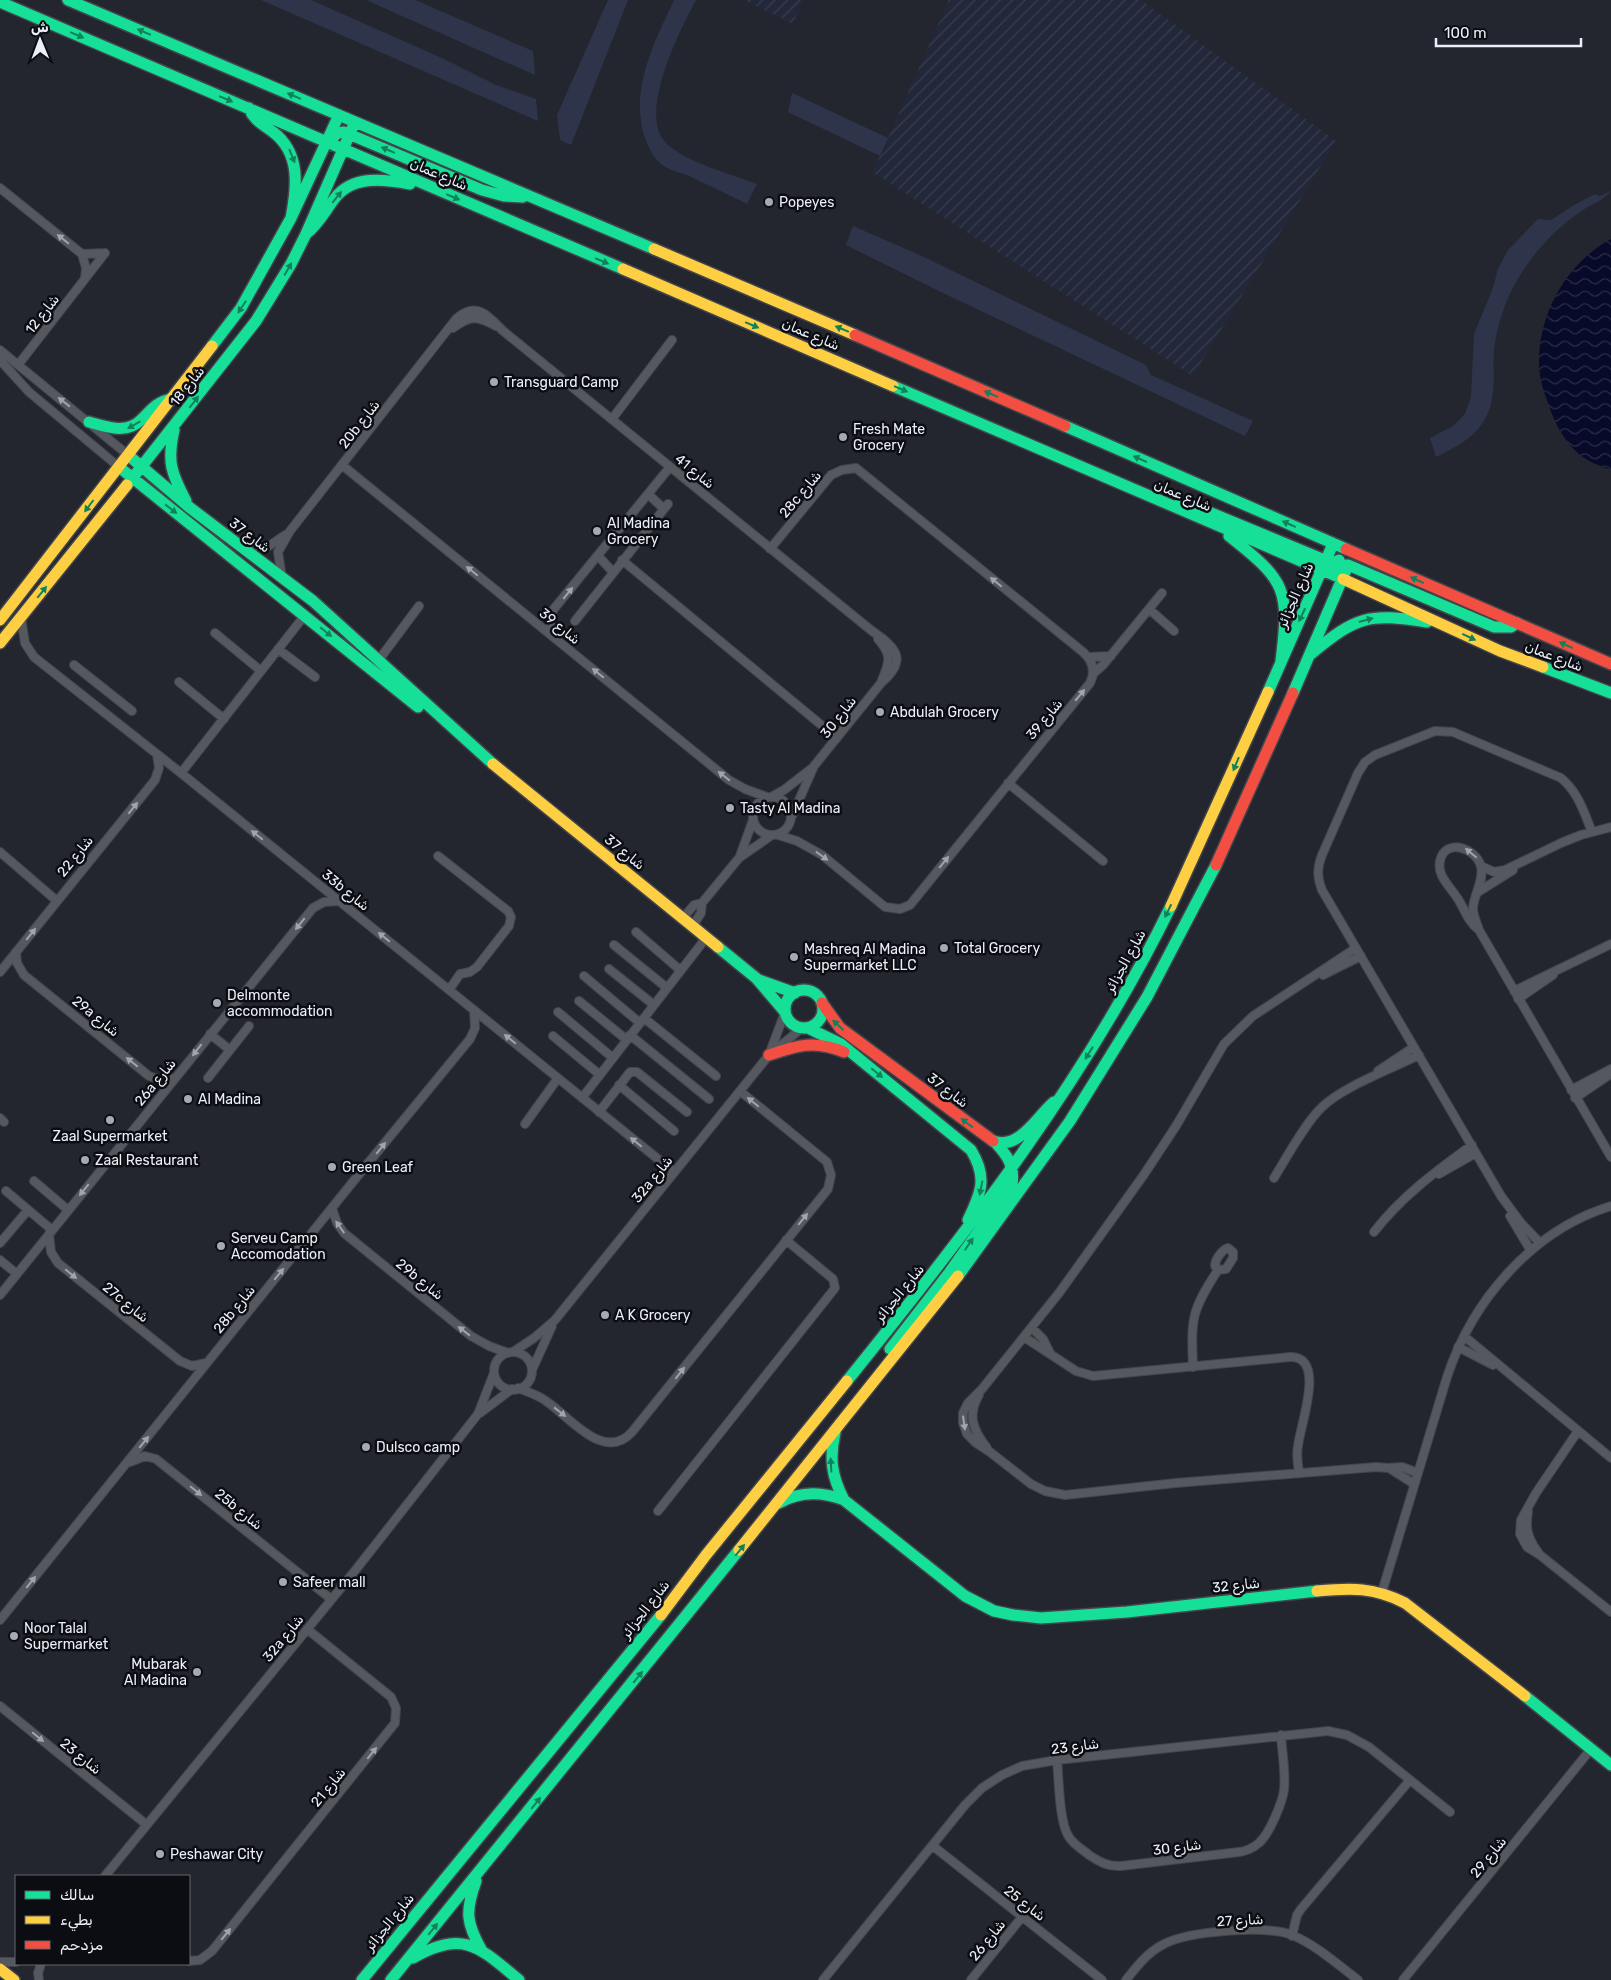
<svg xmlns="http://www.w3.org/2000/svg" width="1611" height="1980" viewBox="0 0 1611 1980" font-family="Rubik,Cairo,sans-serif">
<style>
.industrial{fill:url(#industrial-furrows)}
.green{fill:#2e354b}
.water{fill:url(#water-waves)}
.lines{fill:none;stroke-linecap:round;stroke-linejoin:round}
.street-casing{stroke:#42454b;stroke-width:10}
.fast-casing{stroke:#42454b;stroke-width:14}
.slow-casing{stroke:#42454b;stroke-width:14}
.jam-casing{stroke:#42454b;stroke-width:14}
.street{stroke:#56585f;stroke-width:8}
.fast{stroke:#16e098;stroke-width:11}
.slow{stroke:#ffcf43;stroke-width:11}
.jam{stroke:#f24e42;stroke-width:11}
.oneway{fill:#11815c}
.oneway2{fill:#a1a4ac}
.poi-dot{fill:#a6a9b2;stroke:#0b0d13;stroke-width:2}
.labels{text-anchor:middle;stroke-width:5;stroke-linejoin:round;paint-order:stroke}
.street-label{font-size:14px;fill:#eceff9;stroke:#0b0d13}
.poi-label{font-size:14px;fill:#eceff9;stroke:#0b0d13;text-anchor:start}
</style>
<defs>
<pattern id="industrial-furrows" width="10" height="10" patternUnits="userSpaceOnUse" patternTransform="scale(1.25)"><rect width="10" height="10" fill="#22283a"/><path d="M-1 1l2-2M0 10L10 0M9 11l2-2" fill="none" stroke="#383d4e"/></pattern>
<pattern id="water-waves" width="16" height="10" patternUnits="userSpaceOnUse" patternTransform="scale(1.25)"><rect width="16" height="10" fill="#070a29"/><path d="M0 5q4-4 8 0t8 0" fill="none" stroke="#2b2e49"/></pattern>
</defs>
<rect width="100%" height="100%" fill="#23262e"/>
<path class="industrial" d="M744 0H802L793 24Z
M949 0H1141L1336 141 1193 376 872 172 880 156Z"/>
<path class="green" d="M261 0H311L444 59 496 85 536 99 538 121Z
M366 0H415L533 51 535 75Z
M608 0H628L571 145 560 140 557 115Z
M674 0H696C680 30 637 114 666 143 685 162 731 174 757 184L747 204C728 195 709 185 689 176 679 172 666 170 658 161 651 154 647 144 644 135 630 88 655 41 674 0Z
M792 93 888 138 880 156 788 112Z
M1611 191C1605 200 1589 205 1580 212 1558 227 1539 247 1524 269 1509 291 1499 317 1495 343 1492 359 1495 376 1493 392 1489 429 1467 442 1436 457L1430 438 1453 426 1465 414 1471 397 1474 334 1493 288 1498 269 1508 250 1538 219 1551 220 1574 205 1595 194 1600 196Z
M853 226 922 256 1146 365 1151 375 1253 421 1245 436 945 294 846 245Z"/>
<path class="water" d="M1611 239V470C1603 467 1594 464 1586 459 1567 447 1555 425 1548 403 1543 390 1539 377 1539 362 1539 312 1567 263 1611 239Z"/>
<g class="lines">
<g class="street-casing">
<path id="street" d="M0 188 82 254 86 268 85 278
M82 254 105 253
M453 328C471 315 477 316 496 326
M0 350 128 455
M0 360 29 392 119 467
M18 365 105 253
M612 419 672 340
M342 465 729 780 745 789 767 797
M648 494 664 509
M243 546H269L285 535
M770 549 831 475 842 470 856 468 1083 652C1093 661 1096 671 1090 683L910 905 900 909 885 907 822 855 797 841 778 835
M598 556 613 572
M622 560 837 738
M282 578 278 552 290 531 456 319C476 301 488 315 502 330L872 631C897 648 908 660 881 683L814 766 792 816
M1149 609 1174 631
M21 618 25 643 34 657 181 773 674 1172
M575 621 668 504
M215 633 261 671
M552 636 550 626 553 610 670 467
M878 639C892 655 890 661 882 680
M278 649 315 677
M1089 657 1111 656
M378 661 419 606
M74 665 132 711
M1093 674 1103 665 1162 593
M179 682 224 719
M181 773 305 615
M1008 783 1103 861
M773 796 784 790 811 769
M753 816a19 19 0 1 1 38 0a19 19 0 1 1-38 0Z
M0 852 57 901
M438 856 508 911 511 917 509 926 477 967 470 972 460 974 449 990
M740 856 753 820
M1481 866 1494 872 1505 870 1561 843 1581 835 1611 827
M1478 892 1513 870
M683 918 694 905 702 903 739 858 772 835
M692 927 701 913 702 903
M1479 930C1468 922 1465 910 1458 899 1453 891 1446 884 1442 876 1440 872 1439 866 1440 861 1445 837 1477 848 1481 867 1484 881 1474 894 1473 908 1473 916 1477 923 1479 930L1611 1157
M636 932 680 970
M614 945 667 988
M1356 948 1253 1016 1224 1044 1176 1126 1143 1176 1059 1293 982 1389 968 1403 963 1413V1423L967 1434 976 1443 990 1452 1031 1484 1045 1491 1065 1495 1176 1483 1376 1467 1389 1468 1414 1484
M16 952 17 963 24 975 149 1076 161 1080 175 1078
M609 969 654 1005
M0 972 155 780 159 768 157 754
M1323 975 1361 956
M584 976 640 1023
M1514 991 1611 944
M1518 999 1553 975
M579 1001 627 1040
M558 1012 613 1058
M644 1018 716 1076
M210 1034 230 1050
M630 1035 709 1099
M553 1036 600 1075
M769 1055 785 1012
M1378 1071 1414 1047
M208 1078 249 1026
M619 1085 674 1131
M1571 1090 1611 1069
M582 1098 706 938
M1575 1098 1609 1075
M599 1112 630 1072H637L687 1112
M0 1118 4 1122
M525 1124 558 1078
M1439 1174 1476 1153
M1274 1178C1287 1157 1304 1125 1321 1108 1342 1087 1391 1069 1419 1055
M34 1181 68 1210
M6 1191 52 1230
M332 1208 337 1223 344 1233 471 1336 489 1346 508 1353
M1510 1216 1531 1251
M1374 1232C1401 1197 1436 1171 1472 1145
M49 1234 51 1252 58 1263 180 1361 192 1366 206 1363
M0 1243 28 1210
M1540 1243 1521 1223 1501 1196 1322 890C1317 877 1317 868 1322 855L1358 773 1365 762 1375 755 1435 731 1453 732 1561 778C1578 792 1584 812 1592 832
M1228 1248 1233 1252V1258L1226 1269 1218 1270 1215 1266C1215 1259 1222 1250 1228 1248Z
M0 1260 17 1274
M0 1295 313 908 324 902 339 901
M1032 1328 1043 1339 1050 1353
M1464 1336 1611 1458
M1024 1337 1076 1371 1093 1376 1290 1357C1327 1356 1300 1425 1298 1446 1296 1455 1298 1464 1299 1473
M1458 1347 1493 1365
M513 1352 534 1338 555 1320 769 1055 802 1028
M494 1371a19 19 0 1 1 38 0a19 19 0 1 1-38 0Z
M1193 1367C1191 1319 1191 1311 1218 1270
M532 1370 552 1326
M518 1388C528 1392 538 1395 546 1401 570 1417 604 1463 632 1432L828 1189 831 1175 827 1162 740 1091
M979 1395C967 1415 973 1430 987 1448
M480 1413 512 1389
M1578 1431 1536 1493 1521 1520 1520 1534 1527 1547 1540 1555 1611 1612
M130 1462 145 1456 156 1459 331 1599
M1388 1468 1402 1467 1418 1473
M658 1511 835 1288 833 1279 786 1240
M1528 1512C1525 1528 1528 1539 1538 1552
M1382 1592 1447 1377C1472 1301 1532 1230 1611 1206
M0 1620 360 1173 470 1039 475 1028 474 1010
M0 1706 147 1825
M1057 1760C1059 1779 1059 1823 1069 1837 1074 1845 1082 1849 1089 1855 1100 1862 1108 1867 1121 1866L1239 1852C1247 1851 1253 1848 1259 1843 1270 1833 1282 1803 1284 1790 1286 1772 1282 1753 1281 1735
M933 1846 1102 1980
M105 1876 354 1572 478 1414 494 1373
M1292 1936 1297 1915 1301 1909 1410 1780
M189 1961 200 1960 212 1951 395 1723 396 1708 391 1697 307 1629
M0 1962H16
M39 1980 38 1973 41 1964
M823 1980 965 1805 982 1788 1002 1775 1022 1766 1057 1760 1328 1731 1347 1735 1369 1747 1450 1812
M971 1980 1022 1917
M1126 1980C1137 1966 1148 1952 1164 1944 1189 1931 1266 1925 1292 1935 1316 1945 1337 1964 1358 1980
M1403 1980 1591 1749"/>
</g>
<g class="fast-casing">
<path id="fast" d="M68 0 654 249
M0 2 623 269
M249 108C254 121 263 124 273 132 301 153 297 187 291 218
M327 143 338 133 344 132 482 190 504 196 523 197
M306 234C319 224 325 211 335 198 353 175 384 179 410 184
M212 346 241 308 291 218 339 115
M893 386 1343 579
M89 422C107 427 127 435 142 419 152 409 157 402 171 399
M1065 426 1346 549
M174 430C167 461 171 473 186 501
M128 455 189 507 313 601 493 764
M119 467 418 707
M127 485 256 321 291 264 306 234 355 122
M1178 505 1199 508 1327 561 1334 562 1339 560
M1229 536C1286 581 1290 589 1281 661
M1323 571 1331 566 1348 565 1494 627H1511L1517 623
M1311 654C1357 616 1368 613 1427 622
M1543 667 1611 693
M1268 692 1333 544
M1293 693 1346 570
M718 947 756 978 785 1012
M759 980 795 993
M785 1009a19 19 0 1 1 38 0a19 19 0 1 1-38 0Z
M808 1028 841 1044 971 1150C988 1178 981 1193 968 1220
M993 1141C1019 1151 1037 1116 1054 1102
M958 1276 1070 1121 1147 997 1216 865
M890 1349 949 1273 1012 1184C1015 1166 1007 1155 995 1142
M847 1381C968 1231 1086 1080 1171 906
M835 1433C829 1459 832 1477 844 1500
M779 1503C800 1491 821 1491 844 1500L965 1596 994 1611 1013 1615 1041 1618 1127 1612 1317 1591
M1525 1696 1611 1765
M476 1881C465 1911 466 1923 482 1951
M413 1958C464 1929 479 1947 519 1980
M362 1980 661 1615
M391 1980 739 1550"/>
</g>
<g class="slow-casing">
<path id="slow" d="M654 249 855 335
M623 269 893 386
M1343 579 1500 651 1543 667
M0 620 212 346
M0 643 127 485
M493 764 718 947
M1171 906 1268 692
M739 1550 958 1276
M1317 1591C1351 1588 1374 1587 1405 1603L1525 1696
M661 1615 706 1555 847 1381
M0 1969 14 1980"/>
</g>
<g class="jam-casing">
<path id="jam" d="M855 335 1065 426
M1346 549 1611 664
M1216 865 1293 693
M822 1003 840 1028 993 1141
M769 1055C798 1045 815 1040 844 1052"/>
</g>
<use href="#street" class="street"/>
<use href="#fast" class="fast"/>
<use href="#slow" class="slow"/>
<use href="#jam" class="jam"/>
</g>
<defs><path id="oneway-solid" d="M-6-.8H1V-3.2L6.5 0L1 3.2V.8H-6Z" transform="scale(1.25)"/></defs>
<g class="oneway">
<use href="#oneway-solid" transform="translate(144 32) rotate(-157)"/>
<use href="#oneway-solid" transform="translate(77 35) rotate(23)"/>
<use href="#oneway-solid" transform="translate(294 96) rotate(-157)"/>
<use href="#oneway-solid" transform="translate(226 99) rotate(23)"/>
<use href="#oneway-solid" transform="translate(388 150) rotate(-157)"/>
<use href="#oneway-solid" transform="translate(292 156) rotate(68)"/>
<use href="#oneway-solid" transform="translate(337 197) rotate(-51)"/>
<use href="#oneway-solid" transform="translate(453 197) rotate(23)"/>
<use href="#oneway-solid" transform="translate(602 261) rotate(23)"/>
<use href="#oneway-solid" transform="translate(288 269) rotate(-60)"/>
<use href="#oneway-solid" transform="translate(242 307) rotate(123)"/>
<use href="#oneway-solid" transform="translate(752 325) rotate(23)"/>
<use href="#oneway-solid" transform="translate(842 329) rotate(-157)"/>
<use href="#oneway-solid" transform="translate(901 389) rotate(23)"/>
<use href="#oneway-solid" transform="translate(991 394) rotate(-157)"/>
<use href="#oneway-solid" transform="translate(194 402) rotate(-52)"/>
<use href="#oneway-solid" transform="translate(134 425) rotate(150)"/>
<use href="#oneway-solid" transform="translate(1140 459) rotate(-156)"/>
<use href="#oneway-solid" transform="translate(89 506) rotate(127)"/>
<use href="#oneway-solid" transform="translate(171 509) rotate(38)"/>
<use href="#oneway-solid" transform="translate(1289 524) rotate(-156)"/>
<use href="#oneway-solid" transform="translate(1417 580) rotate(-156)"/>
<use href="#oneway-solid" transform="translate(42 592) rotate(-51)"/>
<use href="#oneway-solid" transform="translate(1302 615) rotate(115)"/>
<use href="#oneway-solid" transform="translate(1366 620) rotate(-15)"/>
<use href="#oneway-solid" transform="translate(326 632) rotate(39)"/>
<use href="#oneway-solid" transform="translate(1469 637) rotate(25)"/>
<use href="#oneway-solid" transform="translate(1566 645) rotate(-156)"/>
<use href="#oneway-solid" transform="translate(1236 764) rotate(113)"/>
<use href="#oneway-solid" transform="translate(1168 911) rotate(116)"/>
<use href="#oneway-solid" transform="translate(838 1025) rotate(-137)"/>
<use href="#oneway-solid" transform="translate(1089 1053) rotate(122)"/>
<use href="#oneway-solid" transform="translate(877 1073) rotate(39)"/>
<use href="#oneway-solid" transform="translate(967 1123) rotate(-143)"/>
<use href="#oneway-solid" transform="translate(981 1188) rotate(101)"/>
<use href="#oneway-solid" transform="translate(969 1244) rotate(-56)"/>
<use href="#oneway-solid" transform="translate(831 1465) rotate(-93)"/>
<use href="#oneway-solid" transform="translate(740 1550) rotate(-51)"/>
<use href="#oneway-solid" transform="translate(638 1677) rotate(-51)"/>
<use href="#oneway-solid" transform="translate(536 1803) rotate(-51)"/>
<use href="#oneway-solid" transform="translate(433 1929) rotate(-51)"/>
</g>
<g class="oneway2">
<use href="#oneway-solid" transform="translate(63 239) rotate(-141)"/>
<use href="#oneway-solid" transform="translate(64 402) rotate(-142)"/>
<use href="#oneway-solid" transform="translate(472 571) rotate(-141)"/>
<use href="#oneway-solid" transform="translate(996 582) rotate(-141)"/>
<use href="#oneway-solid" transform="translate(568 593) rotate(-51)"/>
<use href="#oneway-solid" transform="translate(598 673) rotate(-141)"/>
<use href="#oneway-solid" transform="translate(1080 695) rotate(-50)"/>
<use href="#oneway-solid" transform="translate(724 776) rotate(-142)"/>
<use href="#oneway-solid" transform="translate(133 808) rotate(-51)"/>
<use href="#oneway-solid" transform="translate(257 835) rotate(-141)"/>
<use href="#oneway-solid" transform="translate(1471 853) rotate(-140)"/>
<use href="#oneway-solid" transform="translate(822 856) rotate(36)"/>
<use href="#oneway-solid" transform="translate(944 862) rotate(-51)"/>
<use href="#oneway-solid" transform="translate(300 924) rotate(129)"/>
<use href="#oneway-solid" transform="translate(31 934) rotate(-51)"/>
<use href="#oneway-solid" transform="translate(384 937) rotate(-141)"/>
<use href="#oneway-solid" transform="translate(510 1039) rotate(-141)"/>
<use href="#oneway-solid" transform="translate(197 1050) rotate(128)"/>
<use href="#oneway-solid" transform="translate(132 1062) rotate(-141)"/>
<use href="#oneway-solid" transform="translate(753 1102) rotate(-141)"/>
<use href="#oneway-solid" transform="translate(636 1142) rotate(-141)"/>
<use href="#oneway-solid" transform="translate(381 1148) rotate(-51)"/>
<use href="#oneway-solid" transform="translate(84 1190) rotate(129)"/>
<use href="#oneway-solid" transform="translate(803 1219) rotate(-51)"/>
<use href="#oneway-solid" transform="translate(340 1227) rotate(-125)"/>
<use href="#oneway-solid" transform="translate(71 1274) rotate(39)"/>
<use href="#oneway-solid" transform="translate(279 1274) rotate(-51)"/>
<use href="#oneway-solid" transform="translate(464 1331) rotate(-142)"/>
<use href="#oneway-solid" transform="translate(680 1373) rotate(-52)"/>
<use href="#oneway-solid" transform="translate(560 1412) rotate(38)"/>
<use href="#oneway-solid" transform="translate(964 1423) rotate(82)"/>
<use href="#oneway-solid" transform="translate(144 1442) rotate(-51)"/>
<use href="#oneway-solid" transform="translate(196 1491) rotate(39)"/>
<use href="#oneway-solid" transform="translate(31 1582) rotate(-51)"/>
<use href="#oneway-solid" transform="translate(38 1737) rotate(39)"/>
<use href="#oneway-solid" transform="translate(372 1753) rotate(-51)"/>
<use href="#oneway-solid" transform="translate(226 1934) rotate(-51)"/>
</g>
<g class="poi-dot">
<circle cx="769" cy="202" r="5"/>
<circle cx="494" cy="382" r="5"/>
<circle cx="843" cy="437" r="5"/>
<circle cx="597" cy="531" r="5"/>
<circle cx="880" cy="712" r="5"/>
<circle cx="730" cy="808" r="5"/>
<circle cx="944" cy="948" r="5"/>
<circle cx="794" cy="957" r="5"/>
<circle cx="217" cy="1003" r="5"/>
<circle cx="188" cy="1099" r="5"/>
<circle cx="110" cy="1120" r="5"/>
<circle cx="85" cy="1160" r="5"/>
<circle cx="332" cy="1167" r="5"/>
<circle cx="221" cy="1246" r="5"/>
<circle cx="605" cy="1315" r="5"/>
<circle cx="366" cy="1447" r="5"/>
<circle cx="283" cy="1582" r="5"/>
<circle cx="14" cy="1636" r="5"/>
<circle cx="197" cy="1672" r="5"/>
<circle cx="160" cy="1854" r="5"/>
</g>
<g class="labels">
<g class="street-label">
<text transform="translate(439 174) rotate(23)" y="5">شارع عمان</text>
<text transform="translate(42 314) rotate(-52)" y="5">شارع 12</text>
<text transform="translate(811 334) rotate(23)" y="5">شارع عمان</text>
<text transform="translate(187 386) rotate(-52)" y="5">شارع 18</text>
<text transform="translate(359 424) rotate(-52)" y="5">20b شارع</text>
<text transform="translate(695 471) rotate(39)" y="5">شارع 41</text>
<text transform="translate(800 494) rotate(-50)" y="5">28c شارع</text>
<text transform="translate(1183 495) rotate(23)" y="5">شارع عمان</text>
<text transform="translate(250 535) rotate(37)" y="5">شارع 37</text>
<text transform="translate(1295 595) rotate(-66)" y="5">شارع الجزائر</text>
<text transform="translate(560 626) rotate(39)" y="5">شارع 39</text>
<text transform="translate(1554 656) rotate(21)" y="5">شارع عمان</text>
<text transform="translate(838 717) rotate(-52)" y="5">شارع 30</text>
<text transform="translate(1044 719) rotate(-50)" y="5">شارع 39</text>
<text transform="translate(625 852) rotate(39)" y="5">شارع 37</text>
<text transform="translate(75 856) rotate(-51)" y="5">شارع 22</text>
<text transform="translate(346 890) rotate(39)" y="5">33b شارع</text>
<text transform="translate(1125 961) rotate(-61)" y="5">شارع الجزائر</text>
<text transform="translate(96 1016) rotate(39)" y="5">29a شارع</text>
<text transform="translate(155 1082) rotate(-51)" y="5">26a شارع</text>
<text transform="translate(948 1090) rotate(37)" y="5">شارع 37</text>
<text transform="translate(652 1179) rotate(-51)" y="5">32a شارع</text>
<text transform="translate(420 1279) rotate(39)" y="5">29b شارع</text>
<text transform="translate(899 1293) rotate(-51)" y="5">شارع الجزائر</text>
<text transform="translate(126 1302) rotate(39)" y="5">27c شارع</text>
<text transform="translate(234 1309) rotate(-51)" y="5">28b شارع</text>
<text transform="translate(239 1509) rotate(39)" y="5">25b شارع</text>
<text transform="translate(1236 1585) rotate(-6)" y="5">شارع 32</text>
<text transform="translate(645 1609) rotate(-52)" y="5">شارع الجزائر</text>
<text transform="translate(283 1638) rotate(-51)" y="5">32a شارع</text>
<text transform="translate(1075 1746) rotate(-7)" y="5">شارع 23</text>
<text transform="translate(81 1756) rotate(39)" y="5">شارع 23</text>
<text transform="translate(328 1787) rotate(-51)" y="5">شارع 21</text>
<text transform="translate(1177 1847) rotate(-7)" y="5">شارع 30</text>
<text transform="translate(1488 1857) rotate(-51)" y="5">شارع 29</text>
<text transform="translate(1025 1903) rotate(38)" y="5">شارع 25</text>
<text transform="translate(1240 1920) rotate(-3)" y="5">شارع 27</text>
<text transform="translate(389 1922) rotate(-51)" y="5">شارع الجزائر</text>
<text transform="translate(987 1940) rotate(-51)" y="5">شارع 26</text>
</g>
<g class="poi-label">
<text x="779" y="207">Popeyes</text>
<text x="504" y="387">Transguard Camp</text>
<text x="853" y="434">Fresh Mate<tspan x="853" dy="16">Grocery</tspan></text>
<text x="607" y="528">Al Madina<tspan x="607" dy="16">Grocery</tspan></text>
<text x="890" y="717">Abdulah Grocery</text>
<text x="740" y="813">Tasty Al Madina</text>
<text x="954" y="953">Total Grocery</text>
<text x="804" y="954">Mashreq Al Madina<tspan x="804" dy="16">Supermarket LLC</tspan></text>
<text x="227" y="1000">Delmonte<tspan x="227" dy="16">accommodation</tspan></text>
<text x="198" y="1104">Al Madina</text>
<text x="110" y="1141" text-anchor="middle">Zaal Supermarket</text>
<text x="95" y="1165">Zaal Restaurant</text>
<text x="342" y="1172">Green Leaf</text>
<text x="231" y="1243">Serveu Camp<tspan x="231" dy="16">Accomodation</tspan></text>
<text x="615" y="1320">A K Grocery</text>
<text x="376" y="1452">Dulsco camp</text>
<text x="293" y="1587">Safeer mall</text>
<text x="24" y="1633">Noor Talal<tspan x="24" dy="16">Supermarket</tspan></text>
<text x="187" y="1669" text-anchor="end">Mubarak<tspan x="187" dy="16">Al Madina</tspan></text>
<text x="170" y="1859">Peshawar City</text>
</g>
</g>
<rect x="15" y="1875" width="175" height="90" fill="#0b0d13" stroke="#65676f"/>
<rect x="25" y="1891" width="25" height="8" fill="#16e098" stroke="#65676f"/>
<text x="60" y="1900" font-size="15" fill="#eceff9">سالك</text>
<rect x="25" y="1916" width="25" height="8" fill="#ffcf43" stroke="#65676f"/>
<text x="60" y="1925" font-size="15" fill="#eceff9">بطيء</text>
<rect x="25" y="1941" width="25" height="8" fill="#f24e42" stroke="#65676f"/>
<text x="60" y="1950" font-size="15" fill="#eceff9">مزدحم</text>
<g transform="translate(40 40) rotate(359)" stroke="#0b0d13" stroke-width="4" paint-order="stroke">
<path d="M0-4L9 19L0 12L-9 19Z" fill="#eceff9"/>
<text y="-8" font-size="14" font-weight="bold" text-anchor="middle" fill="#eceff9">ش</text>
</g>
<path d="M1436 38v8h145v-8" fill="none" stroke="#eceff9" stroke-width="2.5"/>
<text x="1444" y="38" font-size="15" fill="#eceff9" stroke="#0b0d13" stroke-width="4" paint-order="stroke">100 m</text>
</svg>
